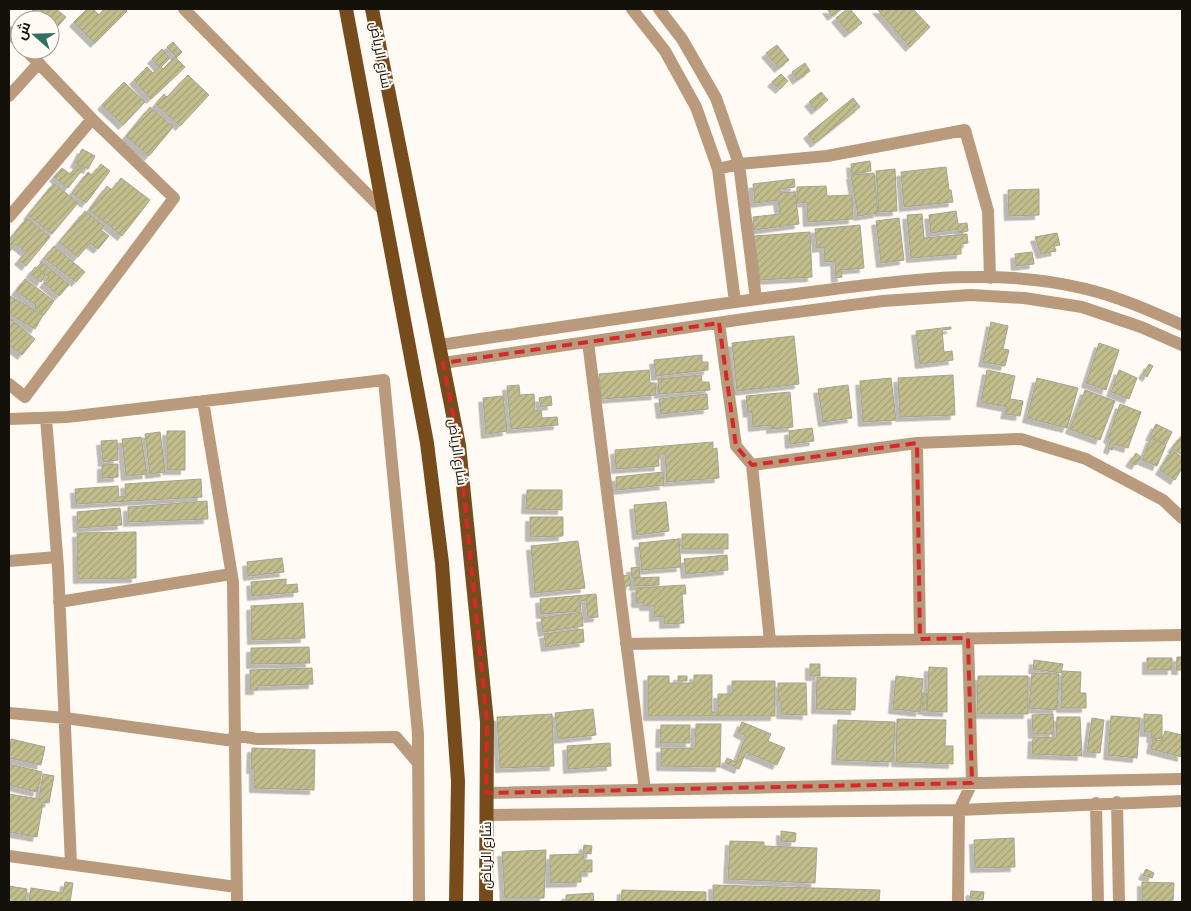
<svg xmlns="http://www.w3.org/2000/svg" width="1191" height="911" viewBox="0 0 1191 911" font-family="Barlow,Cairo,sans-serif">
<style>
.building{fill:url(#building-hatch);stroke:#a5a391;filter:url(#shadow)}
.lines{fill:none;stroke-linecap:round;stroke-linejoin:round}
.minor{stroke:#ba9a7c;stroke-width:12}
.primary{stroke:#774c1c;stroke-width:14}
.marked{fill:none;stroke:#d62828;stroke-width:4;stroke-dasharray:10 6;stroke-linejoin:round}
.labels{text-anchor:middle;stroke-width:4;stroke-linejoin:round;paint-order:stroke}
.street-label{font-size:14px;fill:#14110b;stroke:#fffbf4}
</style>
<defs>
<pattern id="building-hatch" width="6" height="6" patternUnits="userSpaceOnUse" patternTransform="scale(1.25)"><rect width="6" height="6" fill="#c2bd8c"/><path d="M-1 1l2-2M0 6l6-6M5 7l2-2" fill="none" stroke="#a6a177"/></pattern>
<filter id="shadow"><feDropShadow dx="-4.5" dy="4.5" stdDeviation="0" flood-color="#0004"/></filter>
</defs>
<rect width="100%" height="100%" fill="#fffbf4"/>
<path class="building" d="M34 9H56L66 17 50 35V20H24Z
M87 9H93L99 15 104 9H125L127 11 95 43 74 22Z
M827 9H842L832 16Z
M847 9H850L862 23 849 33 836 18Z
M877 9H913L930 27 910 47Z
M173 42 182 52 176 58 185 67 151 99 134 80 147 67 153 73 159 67 152 59 162 49 170 58 161 67 163 69 176 56 167 47Z
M777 45 789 60 779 68 766 53Z
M805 63 810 71 797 80 792 72Z
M781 74 788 81 780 89 772 82Z
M188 75 209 95 180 126 156 104 164 94 167 97Z
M124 82 145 102 123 125 102 105Z
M821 92 828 100 816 110 809 102Z
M853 98 860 107 815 143 808 134Z
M150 107 173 127 149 156 126 136Z
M82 149 95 156 88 169 75 163Z
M870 161 871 171 852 174 851 164Z
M101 164 110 171 86 203 72 193 88 172 92 175Z
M78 165 83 169 68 188 54 177 62 168 70 174Z
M946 167 949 190H951L953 202 904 207 901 172Z
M895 169 897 211 879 212 876 171Z
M874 173 878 213 858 216 851 175Z
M121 178 150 200 122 236 89 210 107 186 112 190Z
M794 179 795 187 780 189V193L795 192 799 224 754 230 753 217 780 214 778 200 755 203 753 184Z
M54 183 78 203 52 234 28 215Z
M826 186 827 196 852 195 853 219 808 222 807 202 797 203V187Z
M1039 189V215L1009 216 1008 190Z
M85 211 104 226 101 230 109 236 98 249 90 243 78 257 59 242Z
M956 211 958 224 967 223 968 231 959 233 958 229 931 233 929 215Z
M922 214 924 238 967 234 968 243 961 244V254L911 258 907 215Z
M27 218 50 237 26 266 19 260 26 252 16 244 10 251 9 240Z
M899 218 904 260 881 263 876 221Z
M860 225 864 268 841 270 842 277 836 278 835 261 825 262 824 247 817 248 815 229Z
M810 232 812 277 760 280 754 236Z
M1057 233 1060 245 1054 246 1056 251 1041 254 1035 237Z
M54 246 85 272 76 282 44 258Z
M1032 252 1034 264 1016 266 1015 254Z
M42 262 69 285 59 296 44 283 49 277 37 267Z
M35 267 45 275 41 282 30 274Z
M25 279 54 301 44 315 35 308 36 305 16 291Z
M10 296 43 315 35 329 9 314Z
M9 318 35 339 22 355 9 345Z
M991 322 1008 326 1003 349 1009 350 1005 366 983 362Z
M951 327V329L942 330 944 352 952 351 953 360 920 364 916 331Z
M794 336 799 384 737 391 732 343Z
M1099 343 1119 350 1106 390 1086 383Z
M702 355V362H708V370L656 376 654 360Z
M1149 364 1153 366 1147 377 1143 374Z
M649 370 650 383H655L656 395 601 399 599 374Z
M987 370 1015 376 1010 399 1023 401 1020 416 1005 414 1007 407 981 402Z
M1119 370 1137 378 1129 399 1111 392Z
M701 375 702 382H709L710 390 659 394 658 379Z
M953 375 955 415 900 417 898 378Z
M891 378 896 420 863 422 860 381Z
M1037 378 1078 388 1067 428 1027 418Z
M519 385 520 395 534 394 535 411 541 410 542 418 557 417 558 425 511 429 507 386Z
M848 385 852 418 823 422 818 389Z
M1085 390 1115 401 1100 440 1070 429Z
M790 392 793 427 771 429V425L753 427 752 412 748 413 746 396Z
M707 394 708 409 661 414 659 399Z
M503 396 507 431 486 434 483 398Z
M551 396 552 405 541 407 539 398Z
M1120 404 1141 412 1128 448 1115 444 1112 450 1108 448 1111 440 1108 438Z
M1156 424 1172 432 1166 444 1150 436Z
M812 428 814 441 790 444 789 431Z
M167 431H185V470H167Z
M160 432 165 472 150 474 145 434Z
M1182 435V455L1172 448Z
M141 437 147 474 126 476 122 439Z
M1151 438 1166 445 1157 466 1142 460Z
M117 440 118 460 103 462 101 441Z
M713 442V449L717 448 719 478 667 482 665 454H658L659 466 616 469 615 450Z
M1172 450 1182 457V468L1175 480 1160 470Z
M1136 453 1141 457 1136 465 1130 462Z
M118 464V477L102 478V465Z
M663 472 664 485 617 490 616 477Z
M201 479 202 497 76 504 75 489 118 486 119 497 126 496 125 484Z
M527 490H562V510L526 509Z
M207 501 208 519 128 522V507Z
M666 502 669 531 637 535 634 505Z
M120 508 122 525 78 528 77 512Z
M530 517H563V536L530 537Z
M136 532V578L78 579 77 533Z
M682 534H728V549H682Z
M679 539 681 567 642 570 639 543Z
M578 541 585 588 535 593 531 546Z
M727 555 728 570 686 574 684 559Z
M282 558 284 572 248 576 247 562Z
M639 567 640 577 632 578 631 568Z
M629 575 631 585 624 587 622 576Z
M659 577V585L634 586V578Z
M286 579V585L297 584 298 592 252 596 251 582Z
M685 585 686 594H682L684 623 664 624V616L654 617V606H644V603H636V588Z
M596 594 598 617 588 618 586 600 580 601 581 611 541 614 540 599Z
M303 603 305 638 252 640 251 606Z
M582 612 583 626 543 632 541 618Z
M583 629 584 642 546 647 544 634Z
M309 647 310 663 251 664V648Z
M1177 657H1182V670H1176Z
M1147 658H1172V670H1147Z
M1034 660 1063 664 1061 673 1033 669Z
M810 664H820V676H810Z
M929 667 947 668V712L927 711Z
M312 668 313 684 258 686V690H250V670Z
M1062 671 1081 672 1080 693H1086V708H1061Z
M1032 673 1059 674 1057 710 1029 708Z
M694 675H712V712H718V694H732V681H775V716H648V676H669V683H694Z
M678 676H687V681H678Z
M896 676 923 679 920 712 893 709Z
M978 676H1028V714H977Z
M817 677 856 678 855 710 816 709Z
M778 683H806L807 715 781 714V701H778Z
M922 693H927V710H922Z
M593 709 596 735 558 739 555 713Z
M552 714 554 766 500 768 497 717Z
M1053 714 1054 734H1033L1032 715Z
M1144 714 1162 715V739L1151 738 1152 732H1144Z
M1111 716 1140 718 1137 758 1108 755Z
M1057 717H1080L1082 756 1032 754 1033 737 1056 738Z
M1092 718 1104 720 1100 753 1087 752Z
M897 719 946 720 945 746H953V764L896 762Z
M838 720 895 722 893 762 836 760Z
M742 722 771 734 768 741 785 748 777 765 746 752 739 769 725 763 727 758 736 762 746 736 738 732Z
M696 724H721L720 767 661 766V748H695Z
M661 725H690V743H660Z
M1165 731 1182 735V757L1151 749 1153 739 1162 741Z
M11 739 45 747 41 765 9 758Z
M610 743 611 766 568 769 567 746Z
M252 748 315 750 314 790 254 788V769H251Z
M9 764 42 772 37 792 9 785Z
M43 774 54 776 49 803 43 802 37 837 9 832V794L39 799Z
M781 831 796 833 795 842 781 841Z
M1014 838 1015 867 975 868 974 840Z
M730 841 764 842V846L817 848 815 883 728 879Z
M584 845 592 846 591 854 583 853Z
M546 850 544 898H505L502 852Z
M584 854V860H592V872H581V882L550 883V855Z
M1146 869 1154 873 1152 878 1143 875Z
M65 882 73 883 70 902H29L31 888 63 893Z
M1142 882 1174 883 1173 902H1142Z
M713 885 880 890 879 902H713Z
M9 886 27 889 25 902H9Z
M622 890 706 892V902H621Z
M971 891 984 892 983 900 970 898Z
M593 893 594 902H566V895Z"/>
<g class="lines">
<path class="minor" d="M184 9 383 210
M632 9 665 51 696 107 718 169 735 302
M659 9 682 39 716 98 739 164 756 299
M9 32 20 43
M9 96 39 63
M718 169 739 164 827 156 965 130 988 211 990 278
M9 217 92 119 26 50
M719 323 736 446 752 465
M588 342 645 790
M439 345C558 328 677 309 796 294 891 282 992 265 1086 289 1119 297 1151 311 1182 325
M443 363 758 317 883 301 971 295 1024 298 1082 307 1141 327 1182 345
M9 384 25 397 174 198 92 119
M203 401 233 582 237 902
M46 418 58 567 71 864
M9 419 67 417 384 380 418 734 419 902
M917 443 920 639
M9 561 57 557
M59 602 231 574
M770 641 752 465 917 443 1021 439 1086 459 1163 500 1182 518
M626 644 1182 635
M9 713 65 718 234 741
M234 735 257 739 396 737 418 763
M486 793 1182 779
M1117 802 1119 902
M1096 803 1098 902
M486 815 959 810 1182 801
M9 856 236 887
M958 902 959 810 972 783 968 638"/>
<path class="primary" d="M346 9 427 443 442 563 458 781 456 902
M372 9 459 445 487 722 486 902"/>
</g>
<path class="marked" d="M719 323 736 446 752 465 917 443 920 639 968 638 972 783 486 793 487 722 459 445 443 363Z"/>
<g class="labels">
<g class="street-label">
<text transform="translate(381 55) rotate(79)" y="5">شارع الرياض</text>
<text transform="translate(458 452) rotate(82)" y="5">شارع الرياض</text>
<text transform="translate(486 855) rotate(-90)" y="5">شارع الرياض</text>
</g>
</g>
<rect width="1191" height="911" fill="none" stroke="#14110b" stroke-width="20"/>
<g transform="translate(35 35) rotate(290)"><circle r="24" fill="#fffbf4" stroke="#a19d97"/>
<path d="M0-4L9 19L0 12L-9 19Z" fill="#2d7165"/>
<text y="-8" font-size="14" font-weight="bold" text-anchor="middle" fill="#14110b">ش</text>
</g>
</svg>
